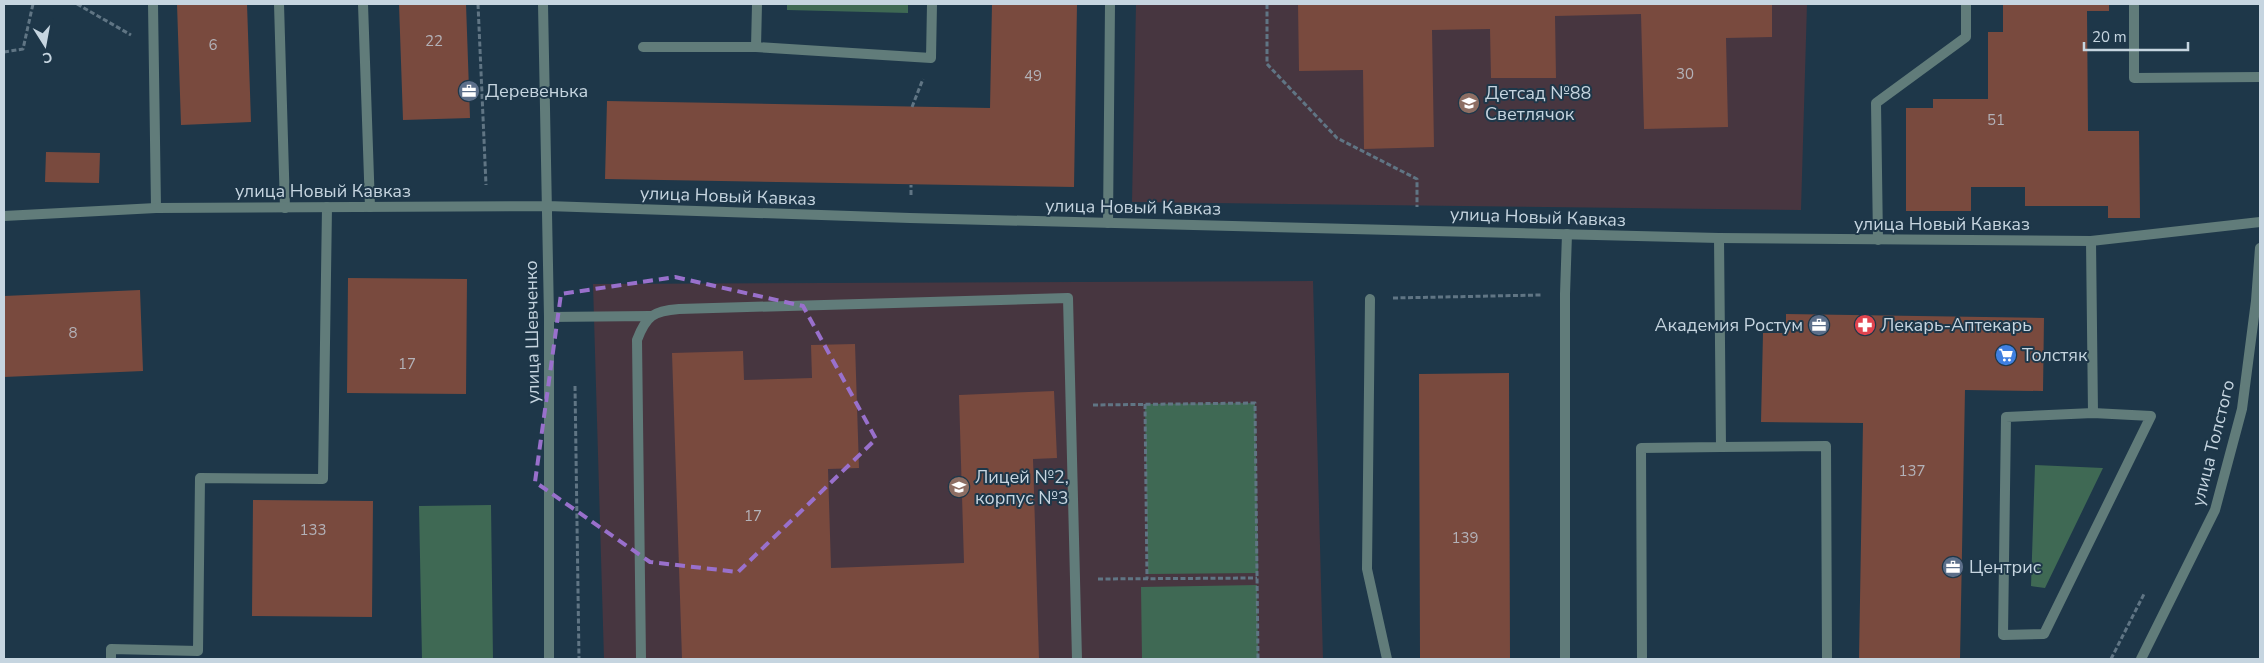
<svg xmlns="http://www.w3.org/2000/svg" width="2264" height="663" viewBox="0 0 2264 663" font-family="'Nunito Sans',sans-serif">
<style>
.education{fill:#473640}
.green{fill:#3f6954}
.building{fill:#794a3e}
.lines{fill:none;stroke-linecap:round;stroke-linejoin:round}
.path{stroke:#607584;stroke-width:3;stroke-dasharray:5 2.5;stroke-linecap:butt}
.service{stroke:#617c7a;stroke-width:10}
.minor{stroke:#617c7a;stroke-width:10}
.tertiary{stroke:#617c7a;stroke-width:10}
.marked{fill:none;stroke:#9970cc;stroke-width:4;stroke-dasharray:10 6;stroke-linejoin:round}
.labels{text-anchor:middle;stroke-width:4;stroke-linejoin:round;paint-order:stroke}
.number-label{font-size:15px;fill:#b3b2b8}
.poi-label{font-size:18px;fill:#c6d5e0;stroke:#1e3749;text-anchor:start}
.street-label{font-size:18px;fill:#c6d5e0;stroke:#1e3749}
</style>
<rect width="100%" height="100%" fill="#1e3749"/>
<path class="education" d="M1136 4H1807L1801 210 1132 202Z
M1313 281 1323 659H604L593 284Z"/>
<path class="green" d="M787 4H908V13L787 10Z
M1255 403 1258 573 1148 574 1145 404Z
M2035 465 2103 468 2045 588 2031 586Z
M491 505 493 659H422L419 506Z
M1257 585 1258 659H1142L1141 587Z"/>
<path class="building" d="M177 4H247L251 122 181 125Z
M399 4H466L470 118 403 120Z
M992 4H1077L1074 187 605 179 607 101 990 108Z
M1298 4H1772V37L1726 38 1728 127 1644 129 1641 14 1555 16 1556 78H1491L1490 29 1432 30 1434 147 1364 149 1363 70 1299 71Z
M2003 4H2109V11H2087L2088 131H2139L2140 218H2108V206H2025V187H1971V211H1906V108H1933V99H1988V32H2003Z
M46 152 100 153 99 183 45 182Z
M348 278 467 279 466 394 347 393Z
M140 290 143 371 4 377V296Z
M1786 314 2044 318 2043 391 1965 390 1960 659H1859L1863 423 1761 422 1763 333H1786Z
M855 344 859 468 828 469 831 568 964 563 959 395 1054 391 1057 458 1033 459 1039 659H682L672 353 743 351 744 380 812 378 811 345Z
M1509 373 1510 659H1420L1419 374Z
M253 500 373 501 372 617 252 616Z"/>
<g class="lines">
<path class="path" d="M77 4 131 35
M478 4 486 185
M1267 4V64L1337 138 1417 179V207
M4 52 23 49 33 4
M912 107 923 79
M911 195V185
M1393 298 1541 295
M575 386 579 659
M1145 404 1147 579
M1093 405 1255 403 1258 659
M1098 579 1257 578
M2111 659 2144 594"/>
<path class="service" d="M153 4 156 208
M279 4 285 208
M363 4 370 207
M757 4 756 47 931 58 932 4
M2134 4V78L2260 77
M643 47H756
M1108 223 1110 4
M1719 238 1721 447 1826 446 1827 659
M1878 240 1876 103 1966 37V4
M2091 241 2093 413
M1370 299 1367 569 1387 659
M549 317 650 316
M2093 413 2151 416 2044 634 2003 635 2006 417Z
M111 659V649L198 651 200 478 323 479 327 207
M641 659 637 340C646 316 653 311 679 309L1068 298 1077 659
M1565 659V294L1567 234
M1642 659 1641 448 1721 447"/>
<path class="minor" d="M543 4 549 317V659
M4 216 156 208 547 206 910 218 1719 238 2091 241 2260 222"/>
<path class="tertiary" d="M2141 659 2215 510 2242 409 2256 301 2260 248"/>
</g>
<path class="marked" d="M675 277 803 306 876 439 738 572 650 562 535 482 561 294Z"/>
<defs>
<g id="office-disc" transform="scale(1.125)"><circle r="9.5" fill="#5c6f8a" stroke="#1e3749"/><path d="M-6-3h4V-5.5h4V-3h4V5H-6ZM-1-4.5V-3h2v-1.5ZM-6 0V1H6V0Z" fill="#fff"/></g>
<g id="school-disc" transform="scale(1.125)"><circle r="9.5" fill="#8d6e63" stroke="#1e3749"/><path d="M0-5L7-2L0 1L-7-2ZM-4 1L0 2.5L4 1V4Q0 6-4 4Z" fill="#fff"/></g>
<g id="pharmacy-disc" transform="scale(1.125)"><circle r="9.5" fill="#e0444e" stroke="#1e3749"/><path d="M-2-6h4v4h4v4h-4v4h-4v-4h-4v-4h4Z" fill="#fff"/></g>
<g id="supermarket-disc" transform="scale(1.125)"><circle r="9.5" fill="#3f7fe0" stroke="#1e3749"/><path d="M-6-5.5h2.5l.6 2H6L4.5 2H-2.5L-4.4-4H-6ZM-1.5 3.2a1.3 1.3 0 1 0 .1 0ZM3 3.2a1.3 1.3 0 1 0 .1 0Z" fill="#fff"/></g>
</defs>
<g fill-rule="evenodd">
<use href="#office-disc" x="469" y="91"/>
<use href="#school-disc" x="1469" y="103"/>
<use href="#office-disc" x="1819" y="325"/>
<use href="#pharmacy-disc" x="1865" y="325"/>
<use href="#supermarket-disc" x="2006" y="355"/>
<use href="#school-disc" x="959" y="487"/>
<use href="#office-disc" x="1953" y="567"/>
</g>
<g class="labels">
<g class="number-label">
<text x="434" y="46">22</text>
<text x="213" y="50">6</text>
<text x="1685" y="79">30</text>
<text x="1033" y="81">49</text>
<text x="1996" y="125">51</text>
<text x="73" y="338">8</text>
<text x="407" y="369">17</text>
<text x="1912" y="476">137</text>
<text x="753" y="521">17</text>
<text x="313" y="535">133</text>
<text x="1465" y="543">139</text>
</g>
<g class="poi-label">
<text x="485" y="97">Деревенька</text>
<text x="1485" y="99">Детсад №88<tspan x="1485" dy="21">Светлячок</tspan></text>
<text x="1803" y="331" text-anchor="end">Академия Ростум</text>
<text x="1881" y="331">Лекарь-Аптекарь</text>
<text x="2022" y="361">Толстяк</text>
<text x="975" y="483">Лицей №2,<tspan x="975" dy="21">корпус №3</tspan></text>
<text x="1969" y="573">Центрис</text>
</g>
<g class="street-label">
<text x="323" y="197">улица Новый Кавказ</text>
<text transform="translate(728 196) rotate(2)" y="6">улица Новый Кавказ</text>
<text transform="translate(1133 207) rotate(1)" y="6">улица Новый Кавказ</text>
<text transform="translate(1538 217) rotate(2)" y="6">улица Новый Кавказ</text>
<text x="1942" y="230">улица Новый Кавказ</text>
<text transform="translate(532 332) rotate(-91)" y="6">улица Шевченко</text>
<text transform="translate(2213 443) rotate(-76)" y="6">улица Толстого</text>
</g>
</g>
<rect width="2264" height="663" fill="none" stroke="#c6d5e0" stroke-width="10"/>
<g transform="translate(45 45) rotate(169)" stroke="#1e3749" stroke-width="4" paint-order="stroke">
<path d="M0-4L9 19L0 12L-9 19Z" fill="#c6d5e0"/>
<text y="-8" font-size="14" font-weight="bold" text-anchor="middle" fill="#c6d5e0">С</text>
</g>
<path d="M2084 42v8h104v-8" fill="none" stroke="#c6d5e0" stroke-width="2.5"/>
<text x="2092" y="42" font-size="15" fill="#c6d5e0" stroke="#1e3749" stroke-width="4" paint-order="stroke">20 m</text>
</svg>
